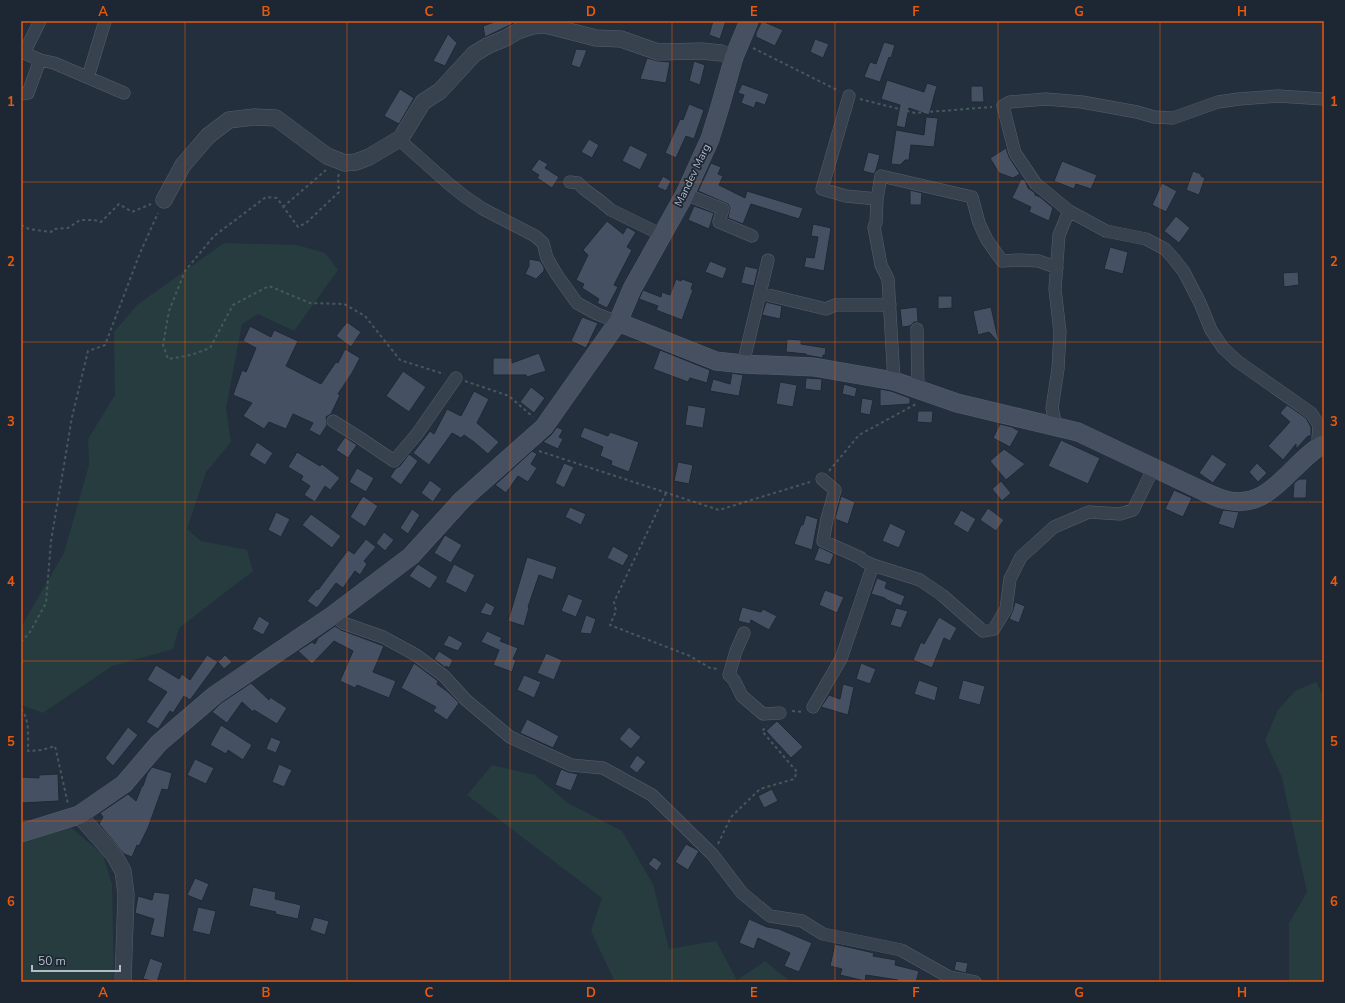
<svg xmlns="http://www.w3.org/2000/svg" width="1345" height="1003" viewBox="0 0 1345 1003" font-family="'Nunito Sans',sans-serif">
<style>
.green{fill:#263c3f}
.building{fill:#455162;stroke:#1f2835}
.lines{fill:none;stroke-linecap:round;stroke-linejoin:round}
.minor-casing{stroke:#565f6c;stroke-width:13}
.tertiary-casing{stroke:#565f6c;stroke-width:17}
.secondary-casing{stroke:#565f6c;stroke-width:19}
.path{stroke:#44595c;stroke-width:2;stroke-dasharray:3 3;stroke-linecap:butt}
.minor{stroke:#38414e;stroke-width:12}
.tertiary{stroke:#38414e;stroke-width:16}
.secondary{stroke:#465061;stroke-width:18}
.grid{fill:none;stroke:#e8590c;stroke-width:1;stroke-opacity:0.55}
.labels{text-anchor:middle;stroke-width:3.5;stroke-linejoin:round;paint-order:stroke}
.street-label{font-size:11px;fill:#b4bcc9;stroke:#1d2633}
.neatline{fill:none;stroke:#e8590c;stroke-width:1.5}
.grid-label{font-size:13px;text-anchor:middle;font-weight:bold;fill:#e8590c}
</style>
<rect width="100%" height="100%" fill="#242f3e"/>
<path class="green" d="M224 243 297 245 325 253 338 270 294 331 258 314 242 324 226 408 231 442 206 472 187 529 201 541 247 550 253 571 179 628 173 649 112 666 43 713 21 705V627L64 553 89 465 88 439 115 395 114 332 137 305Z
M1316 682 1324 697V982H1289V923L1307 892 1282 778 1265 740 1278 710 1295 691Z
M492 765 535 775 568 803 622 831 653 884 669 949 716 941 737 980 765 961 791 982H615L591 931 602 898 467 795Z
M66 823 103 855 112 884 114 982H21V837Z"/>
<path class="building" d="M497 21H518L485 37 483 26Z
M713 21H726L720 39 709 35Z
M762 21 783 30 775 46 756 37V33Z
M448 34 457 43 445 66 433 61Z
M815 39 829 44 823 58 810 52Z
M884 42 895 45 891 58 889 57 880 82 864 77 870 62 876 64Z
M576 49 587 50 580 68 571 65Z
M647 58 658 61 670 62 666 83 640 79Z
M694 61 705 65 700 85 689 81Z
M887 80 924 92 927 83 937 86 929 115 909 108 905 128 896 126 900 105 881 99Z
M742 84 769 94 765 105 756 102 754 108 741 103 744 95 738 93Z
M971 86H983L984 102H971Z
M400 89 414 98 399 124 384 116Z
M689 104 704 110 694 139 686 136 676 158 665 153 680 119 683 120Z
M926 117 938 118 934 147 911 145 909 160H905L900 165 891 164 896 130 924 135Z
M589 139 599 145 592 158 581 152Z
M630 145 648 154 640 170 622 161Z
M1006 148 1009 157 1020 174 1013 178 999 173 990 158Z
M868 152 880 155 876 170 874 174 863 171Z
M539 159 548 164 545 168 559 177 552 188 537 178 539 175 531 170Z
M1062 161 1097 175 1091 189 1076 184 1074 189 1054 181Z
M711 163 721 167 718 174 723 176 719 185 745 198 747 191 803 208 799 219 751 204 743 224 728 218 730 208 728 204 698 191Z
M1193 171 1201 174V176L1205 178 1199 195 1186 190Z
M663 176 671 181 666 191 657 187Z
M1021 179 1025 180 1028 188 1035 193V195L1040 197 1053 208 1049 221 1029 212 1031 207 1012 198Z
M1162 183 1177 191 1166 212 1152 205Z
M910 190 922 193 921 205H910Z
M694 206 714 213 709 229 688 220Z
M1176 216 1190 228 1179 243 1164 231Z
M607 221 623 234 627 227 636 232 627 247 632 250 614 285 618 287 607 308 597 303 599 299 582 288 584 284 576 280 588 255 583 250Z
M813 224 831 228 824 271 804 267 806 257 814 258 818 237 811 236Z
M1110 247 1128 252 1123 274 1104 269Z
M529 259 540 261 544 267V271L536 279 525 274 529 266Z
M710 261 727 268 723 279 705 272Z
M745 266 758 269 754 286 741 283Z
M1298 272 1299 285 1284 287 1283 273Z
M676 279 681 281 682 279 693 283 691 289 693 290 682 320 656 310 658 306 639 299 643 290 661 297 662 292 670 295Z
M938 296H952V308L938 309Z
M766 302 782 306 780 319 762 315Z
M917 307 918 322H914L910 326 902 327 900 309Z
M991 307 999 343 989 332 978 335 973 311Z
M582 317 598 323 586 348 571 341Z
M347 322 361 332 351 347 336 336Z
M250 326 271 337 274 330 298 341 286 366 321 384 336 362 338 363 345 349 360 358 352 373 338 394 340 395 331 414 326 417 327 425 320 436 309 430 313 423 293 414 286 429 269 422 264 429 243 416 252 403 233 395 242 370 246 372 256 348 243 341Z
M787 339 801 340V344L826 348 825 355H823V358L806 355V354L786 352Z
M660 350 710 370 707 383 690 378 688 382 653 369Z
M539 353 546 371 527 377 526 375H493V358H512V363Z
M403 371 426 387 409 412 386 396Z
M732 373 743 375 739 396 710 391 713 379 730 384Z
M806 378 822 379 821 391 805 389Z
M780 382 797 385 793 407 776 404Z
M844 384 857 388 855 397 842 394Z
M531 387 545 398 534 413 520 402Z
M880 389 891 391 910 398V404L880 406Z
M474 391 489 399 477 423 499 442 488 454 474 442 464 435 461 438 452 433 429 465 413 453 430 431 434 434 447 409 461 416Z
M862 398 873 400 870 415 860 413Z
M688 405 706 408 703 428 685 425Z
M1287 405 1306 418 1311 427V436H1308L1296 449V444L1283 460 1268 446 1290 422 1280 413Z
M918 411H933L932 423 917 422Z
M1000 424 1012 427 1019 431 1010 447 993 438Z
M557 427 563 430 559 437 563 439 558 449 543 442 551 435Z
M584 427 608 436 610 432 639 442 629 472 611 465 612 461 600 456 603 447 580 437Z
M345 437 357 445 348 458 336 450Z
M1061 440 1100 458 1088 484 1048 466Z
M257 442 273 453 265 465 249 455Z
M1004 449 1025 464 1006 480 990 461Z
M532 451 537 454 531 464 537 468 528 482 518 476 506 493 495 485Z
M297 452 320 466 322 464 340 478 330 490 325 486 315 502 304 495 310 486 301 480 303 476 288 467Z
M409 454 418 461 401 485 390 477 396 468 400 466Z
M1212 454 1227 464 1213 483 1199 473Z
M678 462 693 465 689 484 674 481Z
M564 463 574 467 564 488 555 483Z
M1257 463 1267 473 1258 482 1249 472Z
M357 468 374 478 366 492 349 482Z
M1299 479H1307L1306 498H1293L1294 483Z
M430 480 442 489 433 502 421 493Z
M1001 481 1011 493 1002 501 992 489Z
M1174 490 1192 498 1183 517 1165 509Z
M363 496 378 506 365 527 350 517Z
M841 496 855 502 848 524 835 519Z
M570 507 586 514 581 525 565 517Z
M988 508 1004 520 996 531 980 520Z
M412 509 420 515 408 534 400 528Z
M961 510 976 519 968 533 953 524Z
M1223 510 1239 512 1234 529 1218 524Z
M276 512 290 519 281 537 268 530Z
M311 514 341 536 332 548 302 525Z
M806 515 818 519 812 550 794 544 801 525H803Z
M890 523 906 531 899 548 882 541Z
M384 532 394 540 385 551 376 543Z
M445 535 462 545 451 563 434 553Z
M366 539 376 547 364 561 367 564 360 575 355 571 343 588 336 583 317 608 307 601 317 589 318 590 348 550 354 554Z
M613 546 629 555 623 566 607 558Z
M819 547 834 554 830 565 814 560Z
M527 557 557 567 553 580 539 575 528 607 529 608 524 626 508 621Z
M418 564 438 577 430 589 409 576Z
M454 564 475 575 466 593 445 582Z
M877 578 887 582 885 588 905 596 901 606 885 599V598L871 594Z
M825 590 844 597 837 613 819 605Z
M568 594 583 600 576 617 561 611Z
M486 602 495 607 491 616 480 613Z
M1015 602 1025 606 1019 623 1009 619 1013 610Z
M742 607 761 612 763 609 777 616 769 630 751 620 750 624 738 621Z
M896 608 908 611 901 628 890 625Z
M586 615 596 619 591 634 580 633Z
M259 616 270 623 263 635 252 629Z
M939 617 957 628 950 641 944 638 932 668 913 660 921 642 924 644Z
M335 626 341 630 384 646 373 672 396 681 389 698 357 685 355 688 340 681 353 651 334 641 312 664 298 651 312 642 315 644 318 638Z
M487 631 502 638 500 641 518 648 513 659 516 660 512 672 493 665 499 650 481 642Z
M449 635 463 643 458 651 443 645Z
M439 651 453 660 449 668 446 666V668L434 659Z
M546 653 562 660 554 680 537 673Z
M207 655 218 662 190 700 184 696 173 713 170 711 158 729 146 722 167 692 147 680 156 665 179 679 182 674 190 680Z
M225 655 232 662 224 669 218 662Z
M414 663 438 681 437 684 448 692 459 703 447 720 433 711 436 707 401 688Z
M861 663 876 669 870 684 856 679Z
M524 675 541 682 534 698 517 690Z
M919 680 938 687 935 701 914 694Z
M963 680 985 686 980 705 958 699Z
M251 683 269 700 270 697 287 708 277 724 254 710 253 712 242 702 227 723 212 712 221 703Z
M843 684 854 687 848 715 821 707 829 695 840 699Z
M527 719 559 736 553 748 520 733Z
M777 721 803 747 791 758 766 731Z
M221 725 252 745 243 760 228 750 226 754 210 745Z
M128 727 138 735 113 766 105 758Z
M629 727 641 737 631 749 619 739Z
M271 737 281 741 276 753 266 749Z
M637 755 646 762 637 773 629 767Z
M195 759 214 768 206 784 187 775Z
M279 764 292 770 284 787 272 782Z
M152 767 172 773 168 790 162 789 148 828 139 846 137 845 132 857 124 854 99 824 103 817 100 813 128 794 136 801 142 786H143L147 774Z
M561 769 568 772 578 774 571 791 555 785Z
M58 774 59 801 21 803V777L39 778V775Z
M772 789 778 801 764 808 758 796Z
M686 844 699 851 688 870 675 862Z
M654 857 662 863 657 871 648 864Z
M195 878 209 884 202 901 187 895Z
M253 887 276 892 275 899 301 905 298 919 275 914 276 912 249 906Z
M154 892 170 894 164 938 150 935 154 919 135 913 138 896 152 900Z
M198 907 216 911 210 935 192 931Z
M314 917 329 921 325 935 310 930Z
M749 919 767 927 779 929 812 943 799 972 784 966 790 953 758 938 754 949 739 943Z
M835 944 874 953 873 956 896 960 895 965 919 971 916 982H897L898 980 866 975 865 981 840 975 842 969 830 966Z
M150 958 163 963 157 982 143 979Z
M956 961 968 963 966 973 954 970Z"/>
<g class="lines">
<g class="minor-casing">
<path id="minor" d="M40 60 54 63 124 93
M88 77 105 21
M21 94 28 93 40 60 24 53 40 21
M849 96 822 189 846 196 877 199 881 176 972 197 979 223 987 240 1002 261 1020 260 1039 261 1057 268
M401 138 403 143 449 184 464 196 483 209 535 236 543 243 547 258 557 275 577 303 597 314 618 322
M570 182 578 183 584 189 599 200 611 210 662 235
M685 194 723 209 719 222 752 236
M877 199 876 223 874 227 881 265 888 279 894 381
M760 293 826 309 835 305H890
M917 329 918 389
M743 364 768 260
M333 421 360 438 394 461 417 434 456 378
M1056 426 1052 408 1058 369 1060 332 1055 289 1059 235 1069 211
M1322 445 1318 439 1319 425 1311 413 1237 361 1223 348 1211 330 1200 303 1184 272 1174 259 1165 249 1146 239 1106 231 1069 211 1036 184 1015 153 1003 106 1010 102 1046 99 1082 102 1137 112 1154 117 1173 118 1218 102 1239 99 1278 96 1324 99
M822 479 835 490 827 519 823 541 861 558 864 561 873 565
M333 615 343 623 383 637 416 655 444 676 466 700 510 737 571 765 603 768 652 795 713 855 742 893 770 916 802 921 823 934 901 950 949 977 975 982
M744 633 736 651 729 675 734 680 742 696 763 714 780 713
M813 707 841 659 873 565 920 580 942 595 983 631 994 629 1006 609 1010 579 1021 557 1054 527 1089 512 1120 514 1133 510 1154 467"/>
</g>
<g class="tertiary-casing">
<path id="tertiary" d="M164 200 183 165 208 136 229 120 254 117 276 118 327 156 345 163 356 162 369 157 401 138 423 102 440 91 474 54 487 46 506 38 518 31 533 26 543 25 553 27 596 38 621 39 658 52 702 51 721 53 734 57
M79 815 114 855 123 871 126 894 123 982"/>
</g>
<g class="secondary-casing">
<path id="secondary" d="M618 322 716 361 743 364 814 367 894 381 957 403 1078 432 1205 492C1211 495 1217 497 1222 499 1269 514 1289 464 1322 445H1324
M21 833 79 815 124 784 159 743 215 695 333 615 411 556 462 500 544 427 618 322 632 289 685 194 710 139 719 110 734 57 749 21"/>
</g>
<path class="path" d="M753 48 839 91
M860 99 915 113 992 107
M339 174 338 177 339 192 306 223 298 227 277 198 266 197 214 236 185 271 169 311 163 345 168 359 191 355 210 348 233 305 269 286 310 303 344 304 365 316 400 360 444 374
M283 207 326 170
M21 225 29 229 51 232 54 229 68 228 80 220H94L101 222 119 204 132 212 151 204
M465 381 509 396 533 417
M539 451 719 510 810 482
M829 471 859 435 916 404
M666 493 614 602 616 611 610 625 690 656 710 668 719 669
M21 642 30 632 46 603 51 541 63 471 72 417 88 351 105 345 140 253 158 213
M21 709C30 719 28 738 28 751L42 750 55 746 68 804
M792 711 803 712
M718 844 731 817 760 789 794 779 797 772 762 731 767 726"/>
<use href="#minor" class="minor"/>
<use href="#tertiary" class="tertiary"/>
<use href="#secondary" class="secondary"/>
</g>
<path class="grid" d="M185 21V982M347 21V982M510 21V982M672 21V982M835 21V982M998 21V982M1160 21V982M21 182H1324M21 342H1324M21 502H1324M21 661H1324M21 821H1324"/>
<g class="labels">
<g class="street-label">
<text transform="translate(692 175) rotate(-64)" y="4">Mandev Marg</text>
</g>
</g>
<rect width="1345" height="1003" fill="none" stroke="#1d2633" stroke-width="44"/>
<path d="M32 965v6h88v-6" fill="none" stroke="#b4bcc9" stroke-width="2"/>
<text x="38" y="965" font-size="12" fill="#b4bcc9" stroke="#1d2633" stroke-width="3" paint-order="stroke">50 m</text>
<rect x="22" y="22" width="1301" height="959" class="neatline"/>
<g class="grid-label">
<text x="103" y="16">A</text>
<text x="266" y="16">B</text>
<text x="429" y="16">C</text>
<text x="591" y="16">D</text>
<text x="754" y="16">E</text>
<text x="916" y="16">F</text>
<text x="1079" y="16">G</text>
<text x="1242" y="16">H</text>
<text x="11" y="106">1</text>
<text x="1334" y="106">1</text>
<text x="11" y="266">2</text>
<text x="1334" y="266">2</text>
<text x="11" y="426">3</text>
<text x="1334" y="426">3</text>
<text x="11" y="586">4</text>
<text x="1334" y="586">4</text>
<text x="11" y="746">5</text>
<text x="1334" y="746">5</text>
<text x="11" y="906">6</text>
<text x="1334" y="906">6</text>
<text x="103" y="997">A</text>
<text x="266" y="997">B</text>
<text x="429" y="997">C</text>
<text x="591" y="997">D</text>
<text x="754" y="997">E</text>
<text x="916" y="997">F</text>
<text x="1079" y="997">G</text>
<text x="1242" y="997">H</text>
</g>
</svg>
